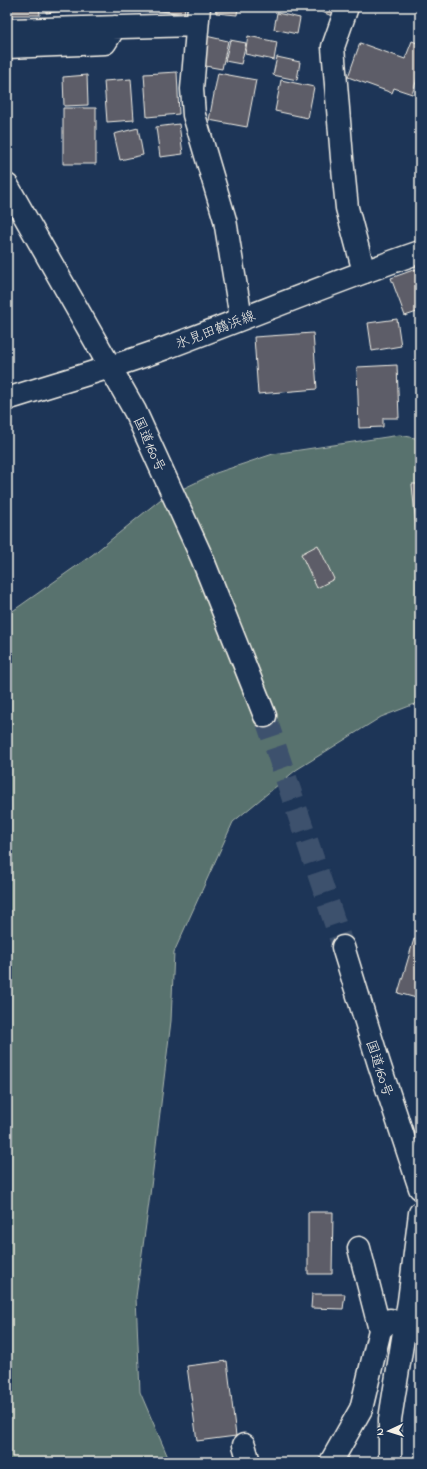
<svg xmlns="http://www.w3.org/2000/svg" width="427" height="1469" viewBox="0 0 427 1469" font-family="'Indie Flower','Klee One',sans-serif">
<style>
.green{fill:#59726e;stroke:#a6b2ab}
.building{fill:#5d5d67;stroke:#f4f1e8}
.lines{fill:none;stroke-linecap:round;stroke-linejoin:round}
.highway-tunnel{stroke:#3d516d;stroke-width:22;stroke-dasharray:22 11;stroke-linecap:butt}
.minor-casing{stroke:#f4f1e8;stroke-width:25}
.major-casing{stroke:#f4f1e8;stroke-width:25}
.highway-casing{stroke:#f4f1e8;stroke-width:25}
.minor{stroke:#1d3557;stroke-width:22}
.major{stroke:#1d3557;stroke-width:22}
.highway{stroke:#1d3557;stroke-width:22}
.labels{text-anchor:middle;stroke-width:3;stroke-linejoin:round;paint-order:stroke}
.street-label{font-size:14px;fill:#f4f1e8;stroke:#1d3557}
</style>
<rect width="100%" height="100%" fill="#1d3557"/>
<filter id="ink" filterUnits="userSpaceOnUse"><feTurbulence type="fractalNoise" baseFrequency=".025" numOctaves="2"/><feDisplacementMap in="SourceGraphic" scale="8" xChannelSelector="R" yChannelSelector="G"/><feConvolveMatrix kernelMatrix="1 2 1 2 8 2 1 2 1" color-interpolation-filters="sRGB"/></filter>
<g filter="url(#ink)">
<path class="green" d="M400 435 420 439V702L381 717 296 770 233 822 174 952 171 1021 150 1195 136 1297 140 1392 170 1462H7V615L92 555 161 499 216 473 273 454Z"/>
<path class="building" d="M8 7H39L40 15H8Z
M46 7H82V9L46 13Z
M147 7H185L184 14 146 9Z
M216 7H238L237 15 216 13Z
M311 7H338L334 17Z
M277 13 300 18 297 34 274 29Z
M206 36 228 41 222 69 200 65Z
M248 36 277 42 274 60 245 54Z
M230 40 246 43 241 64 225 61Z
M412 41 420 44V71L412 94 394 88 392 93 348 77 360 43 405 59Z
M277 57 300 62 297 80 273 75Z
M177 72 179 114 147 117 144 74Z
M218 73 256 80 247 127 209 120Z
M87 75 88 105 64 106 63 77Z
M131 79 134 120 107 122 104 81Z
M281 80 314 87 308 118 275 111Z
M63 108H96V164H63Z
M179 124 183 154 160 157 156 127Z
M138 128 143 155 120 160 114 134Z
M416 269 420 280V311L405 316 391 278Z
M397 319 401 346 372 351 368 323Z
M313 333 317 389 258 394 254 337Z
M397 365 399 418H383V427L359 428 357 367Z
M412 484H420V528H416Z
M318 545 334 579 317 588 301 554Z
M414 939 420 941V999L398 993Z
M308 1212H333L332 1274H308Z
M312 1294H345L343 1309 311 1308Z
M227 1361 236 1436 197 1441 187 1366Z"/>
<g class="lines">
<path class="highway-tunnel" d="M265 716 343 947"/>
<g class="minor-casing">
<path id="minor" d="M199 7 192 89 194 115 225 220 241 318
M347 7 333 47 342 158 347 208 364 272
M7 30 197 25
M7 47 105 43 115 27
M359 1248 380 1330 390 1320
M244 1445 249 1462
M331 1462 361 1409 380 1330
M390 1462V1419L409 1301 420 1213"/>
</g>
<g class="major-casing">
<path id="major" d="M7 399C59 382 112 368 163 349 249 317 333 282 420 252"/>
</g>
<g class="highway-casing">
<path id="highway" d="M7 185 135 411 202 558 265 716
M343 947 379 1064 420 1188"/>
</g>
<use href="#minor" class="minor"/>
<use href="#major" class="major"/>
<use href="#highway" class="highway"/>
</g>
</g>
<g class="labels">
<g class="street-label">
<text transform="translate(215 329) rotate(-21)" y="5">氷見田鶴浜線</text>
<text transform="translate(150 444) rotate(66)" y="5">国道160号</text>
<text transform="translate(380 1068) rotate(72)" y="5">国道160号</text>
</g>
</g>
<rect width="427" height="1469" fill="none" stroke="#1d3557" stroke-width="24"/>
<rect x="12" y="12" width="403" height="1445" fill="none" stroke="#f4f1e8" stroke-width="1.5" filter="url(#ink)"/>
<g transform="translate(389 1431) rotate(266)" stroke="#1d3557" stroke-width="3" paint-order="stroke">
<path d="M0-3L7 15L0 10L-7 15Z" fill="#f4f1e8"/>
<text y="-6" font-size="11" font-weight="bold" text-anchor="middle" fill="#f4f1e8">N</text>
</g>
</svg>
